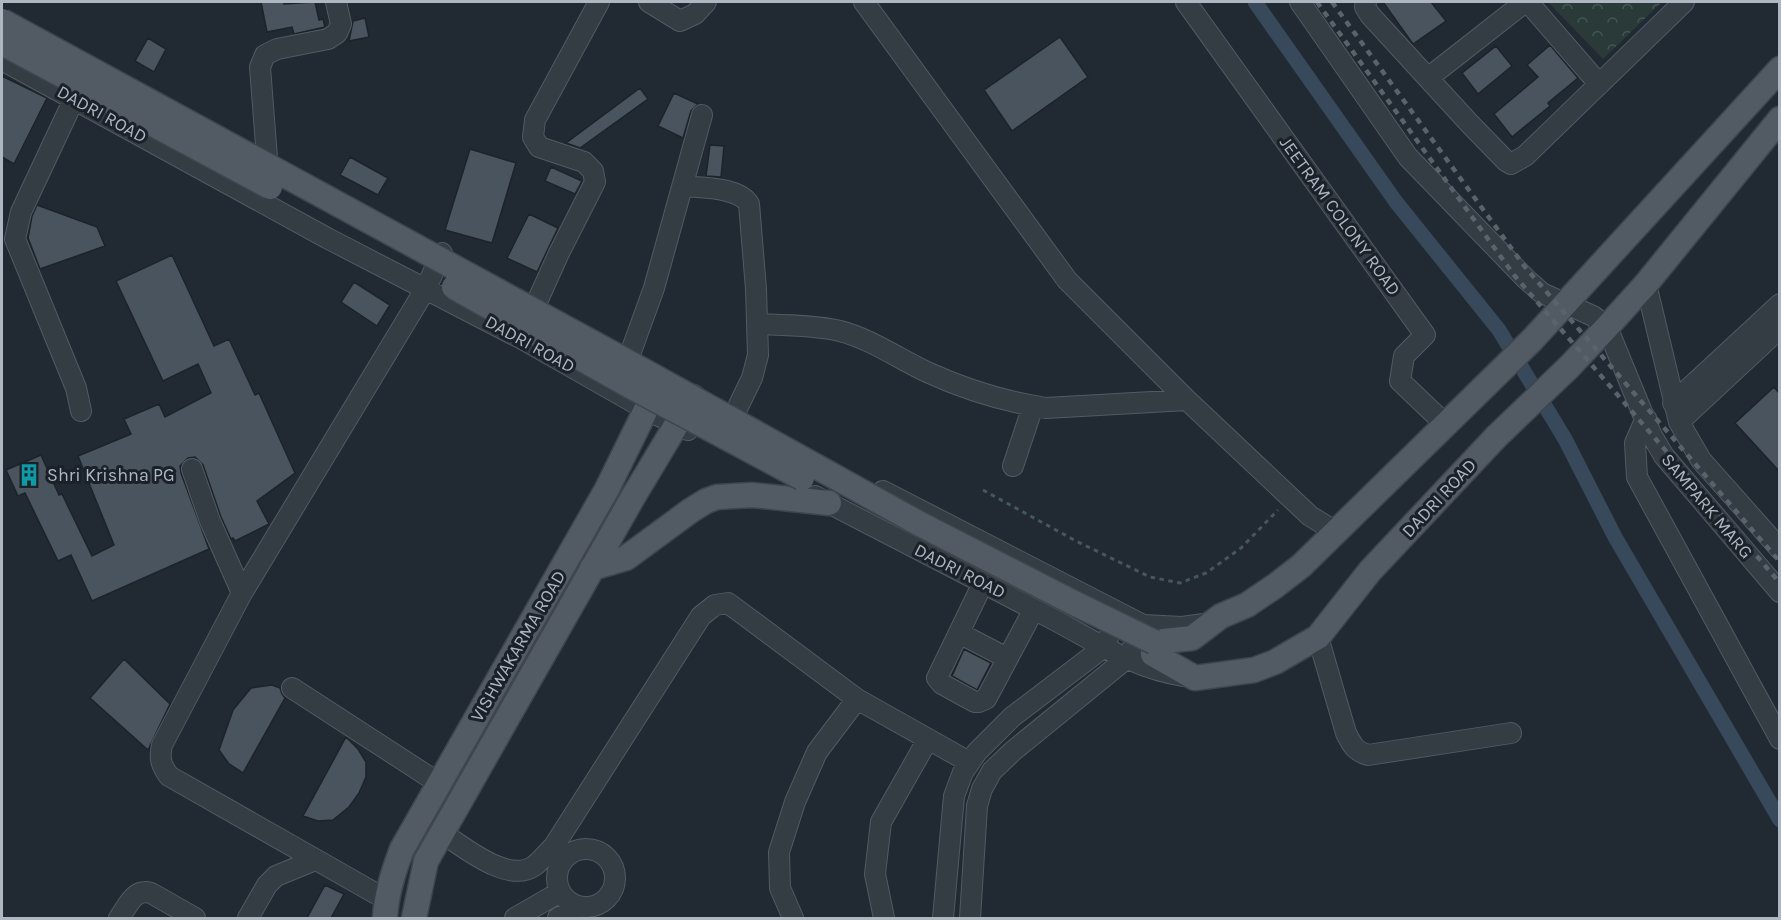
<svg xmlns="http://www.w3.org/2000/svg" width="1781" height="920" viewBox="0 0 1781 920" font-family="Karla,sans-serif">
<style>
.park{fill:url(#park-crowns)}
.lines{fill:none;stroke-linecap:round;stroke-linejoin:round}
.canal{stroke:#38495b;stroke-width:15}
.building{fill:#4a545f;stroke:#1c232a;stroke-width:1.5}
.minor-casing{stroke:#525a62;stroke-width:22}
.major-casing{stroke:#3e454d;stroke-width:27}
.path{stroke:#465759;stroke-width:3;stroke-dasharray:4.5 4.5;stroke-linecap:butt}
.minor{stroke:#343c44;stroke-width:20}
.major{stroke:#525b64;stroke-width:24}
.rail{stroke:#5a636d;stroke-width:4.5;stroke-dasharray:6 6;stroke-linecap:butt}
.major-bridge-casing{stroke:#3e454d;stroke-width:27;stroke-linecap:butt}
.major-bridge{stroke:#525b64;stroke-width:24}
.labels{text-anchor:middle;stroke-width:6;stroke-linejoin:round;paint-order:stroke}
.street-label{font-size:18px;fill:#aeb7c1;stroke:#1a2128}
.poi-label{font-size:18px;fill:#aeb7c1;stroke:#1a2128;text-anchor:start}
</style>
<defs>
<pattern id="park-crowns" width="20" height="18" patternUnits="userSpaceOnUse" patternTransform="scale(1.5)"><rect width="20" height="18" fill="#293a39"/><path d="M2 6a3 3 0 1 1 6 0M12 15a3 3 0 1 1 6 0" fill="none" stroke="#465454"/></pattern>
</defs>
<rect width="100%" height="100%" fill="#212a33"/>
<path class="park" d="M1548 2H1662L1603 59Z"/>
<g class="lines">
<path class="canal" d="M1255 2 1396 202 1499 330 1565 439 1615 537 1780 820"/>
</g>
<path class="building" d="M261 2H284V4L315 2 319 20 323 19 325 27 294 34 292 27 267 32Z
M1383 2H1431L1446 21 1413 44Z
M365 18 369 37 349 41 353 21Z
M1060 37 1088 77 1012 131 984 90Z
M148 38 166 49 154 72 135 61Z
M1550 45 1578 78 1548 103 1550 106 1512 137 1494 114 1538 77 1527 65Z
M1496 46 1512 66 1478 94 1462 73Z
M2 76 47 98 14 164 2 157Z
M640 88 648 99 580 148 566 143Z
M674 93 698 104 691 111 683 138 658 126Z
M710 145 724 146 721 177 706 176Z
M470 149 516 163 492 243 445 230Z
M350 157 388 178 378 195 340 175Z
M551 167 582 181 575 194 545 181Z
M37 205 97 227 105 246 40 269 28 238 32 216Z
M529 214 558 228 537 272 507 258Z
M172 255 214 346 229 339 255 395 259 393 295 473 257 501 269 524 235 541 233 538 231 539 221 517 203 465 195 457 188 458 180 466 181 473 209 549 92 601 71 555 58 561 25 493 18 496 6 470 41 455 59 495 62 494 92 556 114 545 78 456 131 434 124 419 159 404 165 417 211 393 198 364 163 381 116 281Z
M354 282 390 305 377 326 341 302Z
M1774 387 1779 393V471L1735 423Z
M964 649 991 663 977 690 952 676Z
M124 659 170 704 148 750 90 698Z
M272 685 280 688 282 694 285 698 243 773 229 764 219 750 233 710 251 688Z
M346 737 358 749 366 762V777L359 793 349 807 333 820 318 821 303 816Z
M325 885 344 894 331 918H307Z"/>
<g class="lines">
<g class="minor-casing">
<path id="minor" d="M649 2 680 21 695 14 706 2
M864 2 1067 280 1187 400 1310 516 1336 532
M1186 2 1425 335 1404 356 1400 381 1445 424
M1300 2 1408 157 1526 279 1542 293 1593 316 1607 327 1651 434 1664 456 1780 592
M1366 2 1365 7 1370 15 1470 124 1506 161 1511 164 1525 156 1684 2
M1528 2 1599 84
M2 60 327 238 524 340 647 410 688 430
M1428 78 1525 2
M74 99 21 212 15 239 76 388 81 411
M267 158 260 67 265 55 277 49 328 39 337 33 341 24 336 2
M683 186C702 188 739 187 749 204L756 289 758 355 752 378 734 415
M1646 284 1679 422 1701 460 1780 549
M536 304 559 253 595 182 593 171 584 162 539 147 533 137 535 120 599 2
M757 324C782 325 816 325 840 331 871 339 899 359 927 372 964 389 1007 402 1046 408L1187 400
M629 357 654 288 702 115
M1673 403 1780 304
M1646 418 1635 443 1637 477 1780 739
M1679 422 1780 328
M1013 466 1033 406
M192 469 210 521 242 593
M883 491 1143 625 1182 627 1204 624
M815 496C891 535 967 574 1043 614 1091 638 1130 668 1184 676
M983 583 937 678 942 684 975 702H979L986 699 1034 609
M959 633 1007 658
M1318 637 1346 733C1352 745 1355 751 1368 755L1511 733
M292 688 440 784
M857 699 969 762
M442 833C464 847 508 884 534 866 541 861 548 852 554 846L701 616 715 605 728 603 857 699 817 752 795 802 779 852 780 888 793 918
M557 878a29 29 0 1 1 58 0a29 29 0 1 1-58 0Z
M387 900 169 776C161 765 159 759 162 745L242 593 426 288 442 253
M119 918C128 906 134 888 151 893L195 918
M248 918 267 885 276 876 315 860
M515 918 560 892
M558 918 578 907
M884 918 875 874 881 822 928 739
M943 918 954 796 963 772 977 752 1012 717 1104 647 1108 638
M970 918 977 806 982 789 992 771 1013 751 1126 659 1131 650"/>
</g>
<g class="major-casing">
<path id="major" d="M592 568 626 558 690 511 706 501 717 497 752 495 829 503
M1154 642 1192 638 1221 616 1247 605 1275 586 1301 566 1533 339 1780 69
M1153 654 1195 678 1254 670 1275 662 1318 637 1370 571 1496 437 1569 367 1607 327 1646 284 1780 119
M385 918C386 894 393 872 402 849L607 489 660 381
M414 918 426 861 633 497 693 397"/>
</g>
<path class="path" d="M983 490 1076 541 1150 577 1180 583 1206 573 1241 548 1278 510"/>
<use href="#minor" class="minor"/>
<use href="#major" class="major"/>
<path class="rail" d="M1317 2 1514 275 1780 583
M1332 2 1525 267 1780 562"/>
<g class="major-bridge-casing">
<path id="major-bridge" d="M2 21 617 356 920 524 1072 602 1154 642
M2 43 270 187
M454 287 630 386 802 478"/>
</g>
<use href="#major-bridge" class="major-bridge"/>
</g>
<defs>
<g id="building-bare" transform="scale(1.8)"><path d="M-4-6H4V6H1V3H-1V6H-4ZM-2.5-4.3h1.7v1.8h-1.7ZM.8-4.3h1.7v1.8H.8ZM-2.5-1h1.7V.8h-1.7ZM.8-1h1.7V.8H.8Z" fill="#0f9aa8" stroke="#1a2128" stroke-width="2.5" paint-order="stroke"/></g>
</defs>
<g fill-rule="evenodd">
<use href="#building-bare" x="29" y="475"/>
</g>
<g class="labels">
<g class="street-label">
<text transform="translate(102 114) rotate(29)" y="6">DADRI ROAD</text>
<text transform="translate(1340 216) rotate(54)" y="6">JEETRAM COLONY ROAD</text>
<text transform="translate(530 344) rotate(29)" y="6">DADRI ROAD</text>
<text transform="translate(1439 498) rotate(-47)" y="6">DADRI ROAD</text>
<text transform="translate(1707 506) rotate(50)" y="6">SAMPARK MARG</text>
<text transform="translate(960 571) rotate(27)" y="6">DADRI ROAD</text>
<text transform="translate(518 646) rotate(-60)" y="6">VISHWAKARMA ROAD</text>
</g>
<g class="poi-label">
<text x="47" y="481">Shri Krishna PG</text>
</g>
</g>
<rect width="1781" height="920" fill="none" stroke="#aeb7c1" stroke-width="6"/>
</svg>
